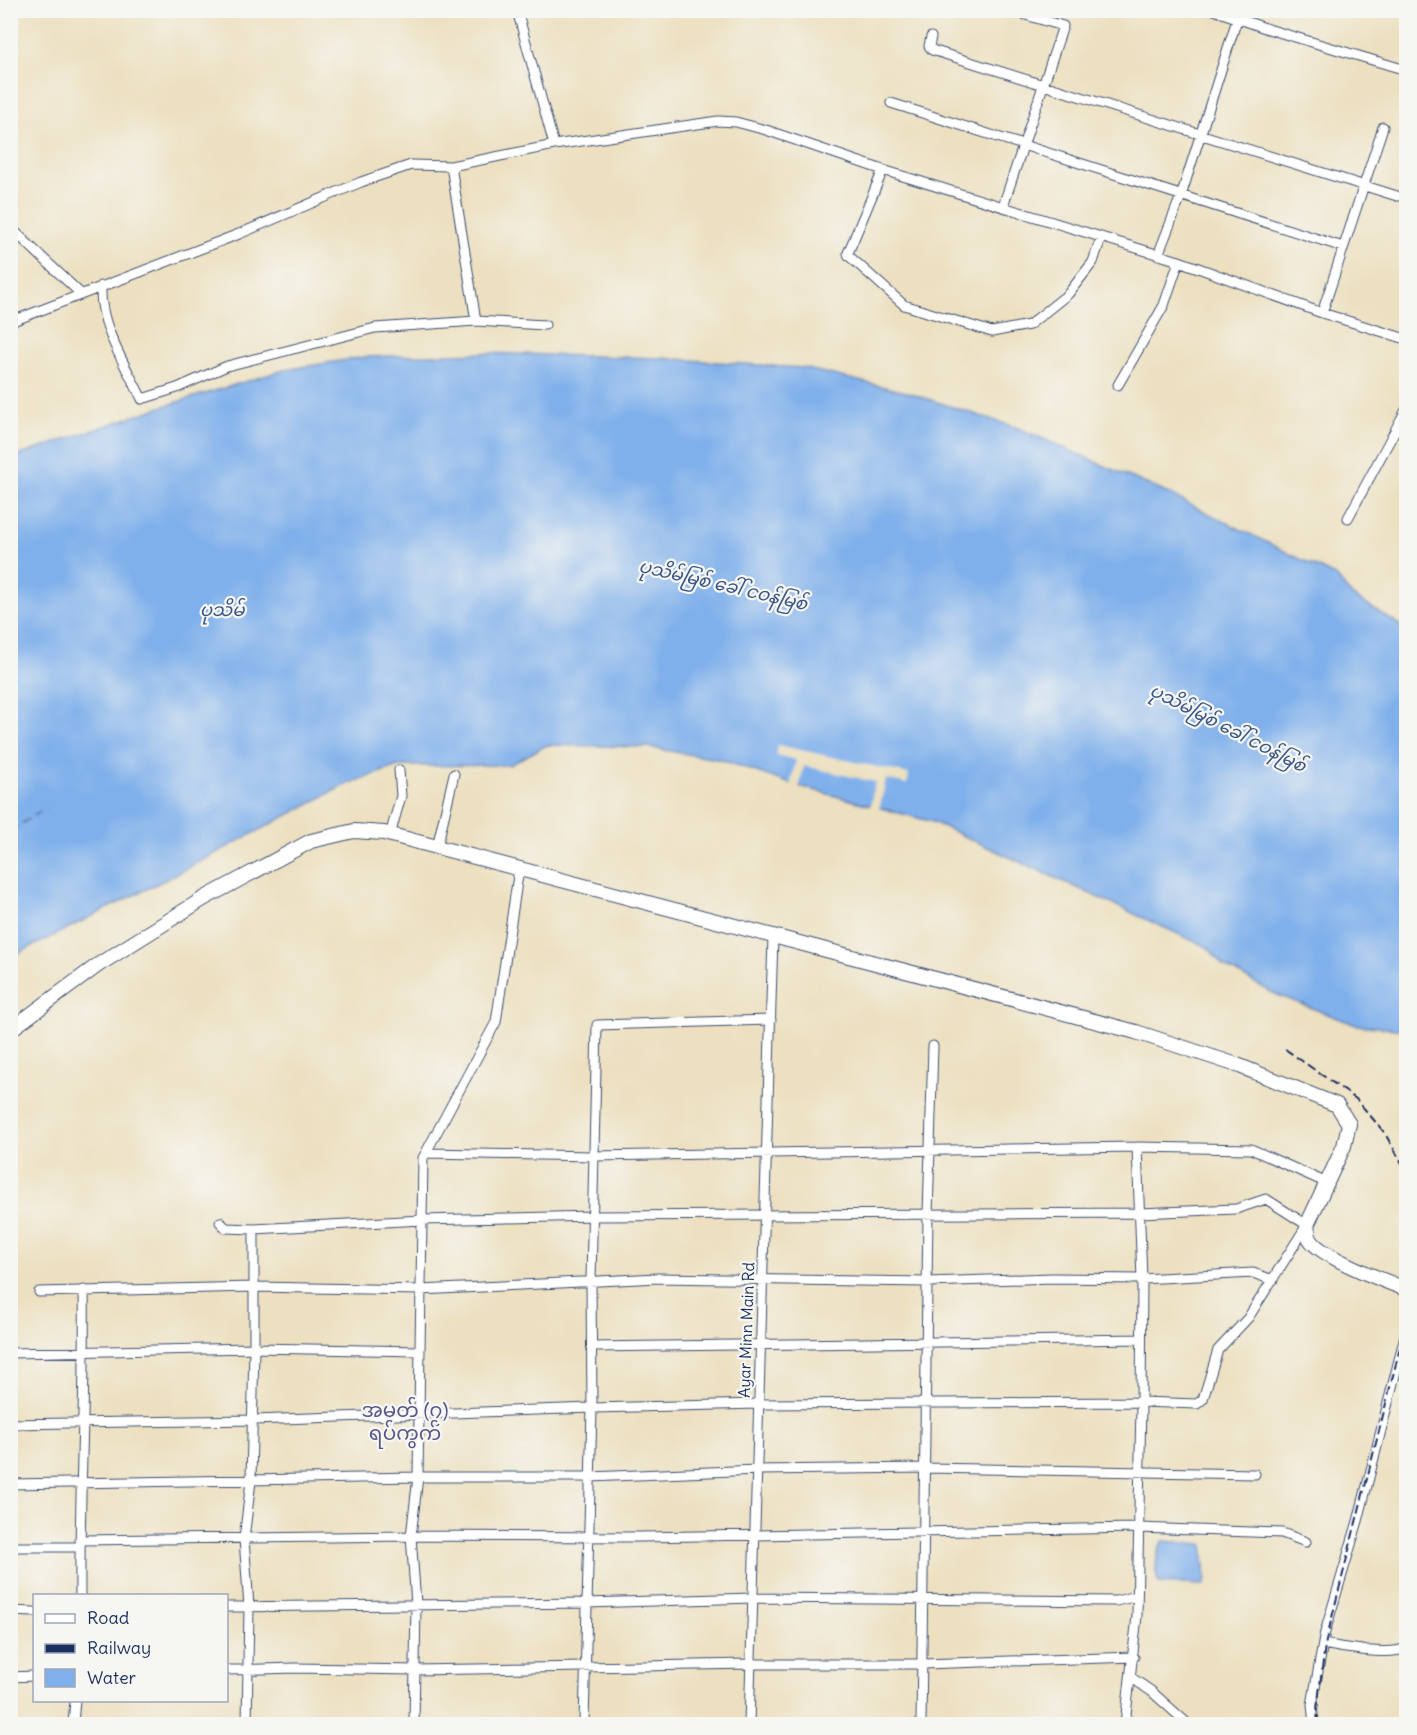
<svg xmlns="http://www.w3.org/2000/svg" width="1417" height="1735" viewBox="0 0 1417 1735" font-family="Delius,'Noto Sans Myanmar',sans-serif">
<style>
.water{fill:#80b0eb;stroke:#4e70a4;stroke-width:1.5}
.pier{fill:#ece0c0}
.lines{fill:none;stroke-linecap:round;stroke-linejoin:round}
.ferry{stroke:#395688;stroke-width:1.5;stroke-dasharray:8 6;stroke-linecap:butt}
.street-casing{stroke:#3a4a6d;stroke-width:11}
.secondary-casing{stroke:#3a4a6d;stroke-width:16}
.street{stroke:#fff;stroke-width:9}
.secondary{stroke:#fff;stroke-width:14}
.rail{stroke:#1b2f5e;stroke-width:2;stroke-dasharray:9 4.5;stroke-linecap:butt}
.labels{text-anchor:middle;stroke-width:4.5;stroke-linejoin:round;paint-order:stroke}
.street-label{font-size:16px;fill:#1b2f5e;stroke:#f6f6f2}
.water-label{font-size:18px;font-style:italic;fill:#395688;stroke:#f6f6f2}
.quarter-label{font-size:20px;fill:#58568a;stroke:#f6f6f2}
</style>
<rect width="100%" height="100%" fill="#f6f6f2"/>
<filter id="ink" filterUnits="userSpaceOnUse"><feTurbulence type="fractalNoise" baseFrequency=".0167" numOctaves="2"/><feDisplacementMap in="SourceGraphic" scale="12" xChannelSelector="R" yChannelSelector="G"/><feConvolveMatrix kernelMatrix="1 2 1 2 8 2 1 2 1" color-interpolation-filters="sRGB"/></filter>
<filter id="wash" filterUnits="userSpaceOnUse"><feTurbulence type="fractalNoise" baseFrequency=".008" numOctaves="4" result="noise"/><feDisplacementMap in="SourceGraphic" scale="24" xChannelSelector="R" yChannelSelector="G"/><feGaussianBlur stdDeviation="1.35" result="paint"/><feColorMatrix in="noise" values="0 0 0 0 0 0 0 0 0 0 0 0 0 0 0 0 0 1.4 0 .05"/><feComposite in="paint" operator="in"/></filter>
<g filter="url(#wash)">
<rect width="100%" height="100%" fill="#ece0c0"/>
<path class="water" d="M483 353 661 358 803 368 906 392 1018 428 1169 494 1337 577 1351 595 1406 629V1030L1356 1025 1275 994 1222 965 1209 948 933 822 791 784 722 760 647 747 547 745 509 765 398 766 345 785 180 872 11 957V458L161 407 284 370 364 357Z
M1163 1541 1203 1544 1206 1579 1204 1585 1159 1583C1154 1573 1156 1550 1163 1541Z"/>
<path class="pier" d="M778 745 909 774 907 784 886 779 879 810 870 808 875 782 804 766 799 789 790 787 796 760 776 755Z"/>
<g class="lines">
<path class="ferry" d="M10 831 46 808"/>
</g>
</g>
<g filter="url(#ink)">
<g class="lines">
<g class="street-casing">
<path id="street" d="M517 10 554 145
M1214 10 1268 29 1406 70
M931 37 929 46 932 50 1397 196
M891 103 1343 247
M451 166 476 321
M883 170 848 253 849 256 904 305 992 332 1029 325 1068 294 1093 262 1101 238
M1003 206 1063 26 1009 10
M10 227 81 294
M1158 255 1181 196 1240 10
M101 286C99 326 125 364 142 399L177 388 227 366 375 328 476 321 545 325
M1322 313 1383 127
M10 322 239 234 361 182 411 165 451 166 554 145 718 121 736 122 766 130 883 170 1179 261 1322 313 1406 339
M1118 385 1164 305 1179 261
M1348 518 1406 410
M390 835 401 796 399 770
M437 847 454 774
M426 1153 593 1156 1137 1147 1251 1149 1327 1183
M220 1222 226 1228 254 1229V1348L251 1481 244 1539 249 1607 247 1724
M39 1292 254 1287 421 1290 658 1278 928 1282 1052 1278 1142 1279 1253 1273 1273 1280
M592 1347 1141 1339
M10 1353 254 1348 420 1351
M10 1424 253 1420 592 1408 759 1404 1141 1402 1197 1404 1203 1399 1218 1350 1248 1318 1307 1225 1266 1199 1236 1209 1139 1213 593 1216 422 1220 254 1229
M10 1484 418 1477H590L757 1470 926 1468 1255 1474
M80 1540 411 1536 640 1537 1138 1528 1282 1533 1306 1542
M10 1547H80
M80 1596C79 1494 86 1392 84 1290
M226 1607 587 1603 753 1598 1116 1601 1137 1596
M10 1611 34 1612
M1323 1644C1342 1648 1390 1656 1406 1648
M226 1670 295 1668 415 1670 751 1664H923L1134 1657
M10 1677 34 1676
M1132 1678 1151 1691 1188 1724
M73 1724 75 1700
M414 1724 416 1604 411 1536 418 1477 423 1158 496 1022 519 869
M584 1724 592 1408 591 1280 597 1025 771 1020
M749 1724 773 937
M921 1724 928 1215 933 1046
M1125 1724 1137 1616 1141 1402 1142 1279 1137 1147
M1314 1724 1312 1705 1325 1632 1358 1521 1406 1332"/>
</g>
<g class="secondary-casing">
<path id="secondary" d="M10 1030 98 965 203 899 311 841 354 831 384 833 1136 1032 1237 1065 1337 1105 1349 1124 1344 1146 1307 1225C1308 1229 1308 1236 1310 1239 1319 1256 1387 1282 1406 1289"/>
</g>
<use href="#street" class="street"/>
<use href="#secondary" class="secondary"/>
<path class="rail" d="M1285 1049 1356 1099 1384 1132 1406 1170
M1318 1724 1317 1710 1325 1645 1406 1324"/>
</g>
</g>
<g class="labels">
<g class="street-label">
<text transform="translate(746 1330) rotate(-88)" y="6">Ayar Minn Main Rd</text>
</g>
<g class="water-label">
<text transform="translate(723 585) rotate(13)" y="6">ပုသိမ်မြစ် ခေါ် ငဝန်မြစ်</text>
<text x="222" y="616">ပုသိမ်</text>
<text transform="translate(1228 728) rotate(27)" y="6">ပုသိမ်မြစ် ခေါ် ငဝန်မြစ်</text>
</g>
<g class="quarter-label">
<text x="405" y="1417">အမှတ် (၇)<tspan x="405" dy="23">ရပ်ကွက်</tspan></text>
</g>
</g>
<rect width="1417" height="1735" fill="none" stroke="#f6f6f2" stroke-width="36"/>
<rect x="33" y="1594" width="195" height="108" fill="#f6f6f2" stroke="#9ea6b7" stroke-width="1.5"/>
<rect x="45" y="1614" width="30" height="9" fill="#ffffff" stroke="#9ea6b7" stroke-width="1.5"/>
<text x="87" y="1624" font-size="18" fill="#1b2f5e">Road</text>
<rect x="45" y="1644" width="30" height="9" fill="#1b2f5e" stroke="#9ea6b7" stroke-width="1.5"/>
<text x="87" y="1654" font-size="18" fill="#1b2f5e">Railway</text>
<rect x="45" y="1669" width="30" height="18" fill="#80b0eb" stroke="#9ea6b7" stroke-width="1.5"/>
<text x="87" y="1684" font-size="18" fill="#1b2f5e">Water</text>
</svg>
